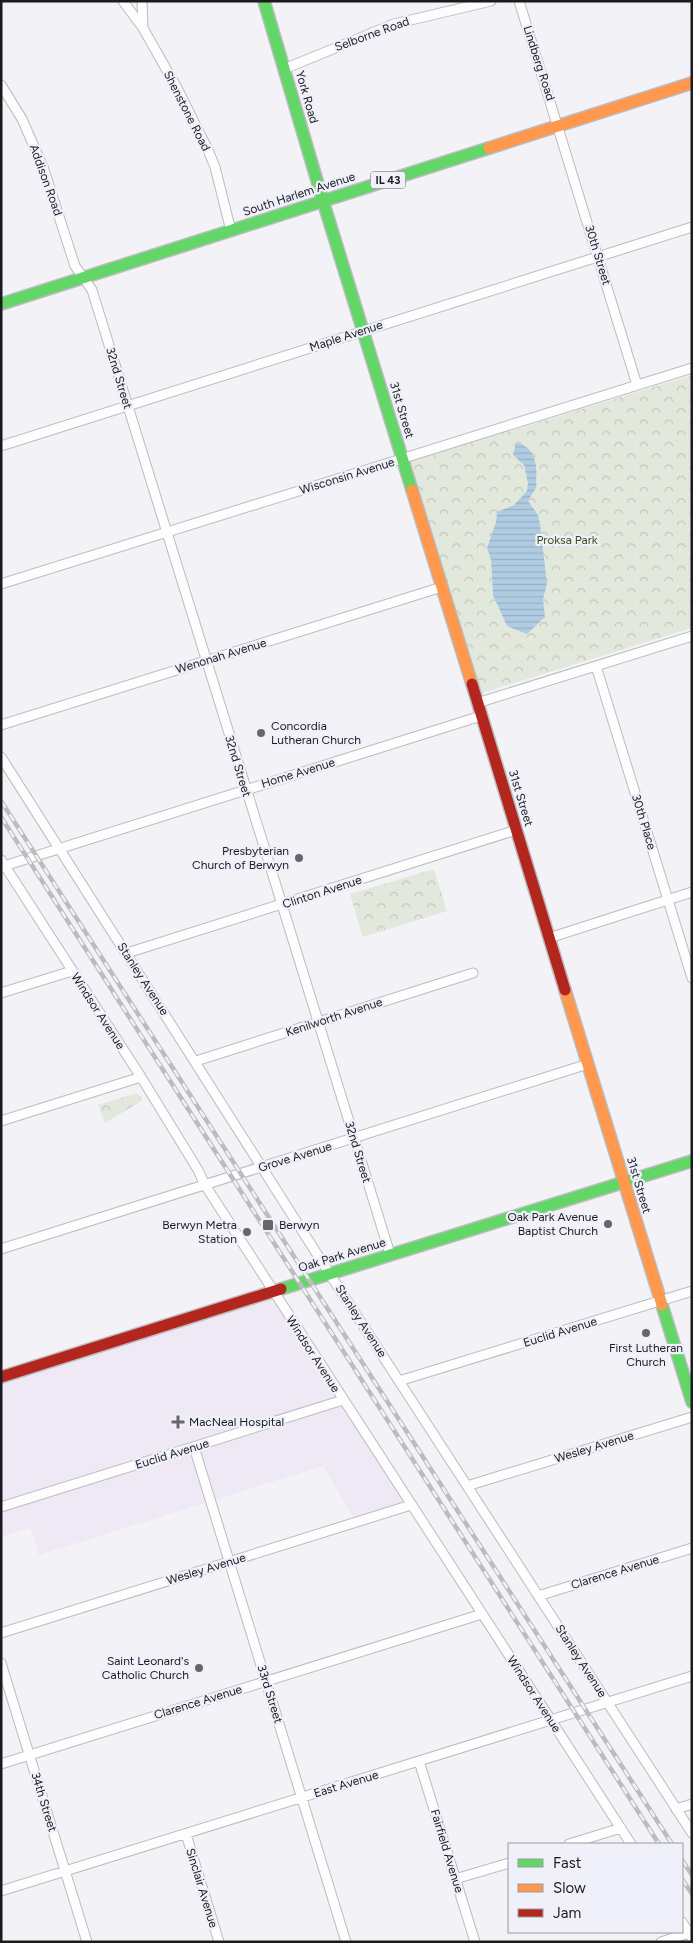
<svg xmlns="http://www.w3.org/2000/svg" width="693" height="1943" viewBox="0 0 693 1943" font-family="Figtree,sans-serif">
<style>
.medical{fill:#efe9f6}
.park{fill:url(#park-crowns)}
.water{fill:url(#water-rules)}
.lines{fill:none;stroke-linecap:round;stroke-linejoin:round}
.street-casing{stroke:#bcbcbf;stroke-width:11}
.fast-casing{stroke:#bcbcbf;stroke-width:14}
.slow-casing{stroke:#bcbcbf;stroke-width:14}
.jam-casing{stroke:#bcbcbf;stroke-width:14}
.street{stroke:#fdfdfe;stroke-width:9}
.fast{stroke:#63d668;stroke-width:11}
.slow{stroke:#ff974d;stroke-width:11}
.jam{stroke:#b3261e;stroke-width:11}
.rail-casing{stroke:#bcbcbd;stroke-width:4.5}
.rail{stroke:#eff0fa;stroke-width:2.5;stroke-dasharray:8;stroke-linecap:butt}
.poi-dot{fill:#66666b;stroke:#eff0fa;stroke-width:2}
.labels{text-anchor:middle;stroke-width:4.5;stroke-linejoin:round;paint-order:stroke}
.shield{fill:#eff0fa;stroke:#5b5b61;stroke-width:1}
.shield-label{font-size:11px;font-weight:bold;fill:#1b1b1f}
.street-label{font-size:12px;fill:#1b1b1f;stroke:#eff0fa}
.park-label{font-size:12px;fill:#3b5112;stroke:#eff0fa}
.poi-label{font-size:12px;fill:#1b1b1f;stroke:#eff0fa;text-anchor:end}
</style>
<defs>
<pattern id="park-crowns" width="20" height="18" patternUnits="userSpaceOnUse" patternTransform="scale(1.25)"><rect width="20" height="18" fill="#e2e9dc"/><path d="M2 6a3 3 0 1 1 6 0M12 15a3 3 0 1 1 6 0" fill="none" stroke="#c1c7bc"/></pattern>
<pattern id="water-rules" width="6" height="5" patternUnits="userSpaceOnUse" patternTransform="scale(1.25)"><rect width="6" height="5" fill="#b0cce3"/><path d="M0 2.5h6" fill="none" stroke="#97afc2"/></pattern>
</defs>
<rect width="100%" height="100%" fill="#f2f2f7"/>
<path class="medical" d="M272 1294 408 1503 355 1520 323 1466 39 1555 30 1528 1 1537V1379Z"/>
<path class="park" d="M692 375V628L482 693 410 462Z
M434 869 447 911 363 937 350 894Z
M137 1093 143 1100 105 1123 98 1105Z"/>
<path class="water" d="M516 443C534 445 538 465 536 480 536 482 537 485 536 488 534 491 530 497 528 501L538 515 540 524 547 584 543 599 545 617 527 634 507 626 493 595 491 559 487 548 496 522 497 512 514 505 527 491 528 483 524 465 513 455Z"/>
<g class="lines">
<g class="street-casing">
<path id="street" d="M123 1 143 28 178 90 208 150 215 167 231 231
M142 1 143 28
M519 1 637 385
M284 69 394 24 491 1
M1 85 22 119 43 167 75 266 92 290 390 1254
M1 446 692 227
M1 584 692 368
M596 666 692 978
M477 703 692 636
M1 725 442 587
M1 757 329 1273 692 1833
M1 860 141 1077 198 1170 205 1185 631 1844
M1 867 481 716
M549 938 692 892
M127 953 516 830
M1 993 72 971
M196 1061 473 973
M1 1121 141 1077
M1 1249 588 1064
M399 1381 692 1291
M194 1447 346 1942
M467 1486 692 1417
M1 1507 343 1400
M538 1596 692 1548
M1 1633 411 1505
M1 1663 87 1942
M419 1761 475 1942
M1 1764 482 1614
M676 1809 692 1804
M186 1834 219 1942
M569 1844 621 1828
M455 1879 509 1863
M1 1891 692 1676
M682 1922 692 1938
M661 1942 689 1933"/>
</g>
<g class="fast-casing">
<path id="fast" d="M264 1 323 201 412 490
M1 304 489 148
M281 1289 692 1161
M662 1305 692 1402"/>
</g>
<g class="slow-casing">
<path id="slow" d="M489 148 692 83
M412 490 472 684
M565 990 662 1305"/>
</g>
<g class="jam-casing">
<path id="jam" d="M472 684 565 990
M1 1377 281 1289"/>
</g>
<use href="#street" class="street"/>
<use href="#fast" class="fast"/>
<use href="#slow" class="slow"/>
<use href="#jam" class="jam"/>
<g class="rail-casing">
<path id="rail" d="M1 801 672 1844
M1 817 659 1844
M682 1860 692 1875
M682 1879 692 1894"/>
</g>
<use href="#rail" class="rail"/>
</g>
<g class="poi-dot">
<circle cx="261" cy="733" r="5"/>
<circle cx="299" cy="858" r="5"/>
<circle cx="608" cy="1224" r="5"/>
<rect x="262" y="1219" width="12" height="12" rx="2.5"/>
<circle cx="247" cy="1232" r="5"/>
<circle cx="646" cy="1333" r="5"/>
<path d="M175.5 1414.5h5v5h5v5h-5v5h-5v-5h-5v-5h5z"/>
<circle cx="199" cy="1668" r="5"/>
</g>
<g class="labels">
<rect class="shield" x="370.5" y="171.5" width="35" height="17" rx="4"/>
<g class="shield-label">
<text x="388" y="184">IL 43</text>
</g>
<g class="street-label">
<text transform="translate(372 34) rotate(-20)" y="4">Selborne Road</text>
<text transform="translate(539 63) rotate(72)" y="4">Lindberg Road</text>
<text transform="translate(307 97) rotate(74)" y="4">York Road</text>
<text transform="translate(187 111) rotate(63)" y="4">Shenstone Road</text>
<text transform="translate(46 180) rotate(70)" y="4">Addison Road</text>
<text transform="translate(299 194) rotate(-18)" y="4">South Harlem Avenue</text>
<text transform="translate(598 255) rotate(73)" y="4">30th Street</text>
<text transform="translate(346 336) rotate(-18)" y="4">Maple Avenue</text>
<text transform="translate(119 378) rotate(73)" y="4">32nd Street</text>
<text transform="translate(402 410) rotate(73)" y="4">31st Street</text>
<text transform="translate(347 476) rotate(-17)" y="4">Wisconsin Avenue</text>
<text transform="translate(221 656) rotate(-17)" y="4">Wenonah Avenue</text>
<text transform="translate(238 766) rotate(73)" y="4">32nd Street</text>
<text transform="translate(298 773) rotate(-17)" y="4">Home Avenue</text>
<text transform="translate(521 798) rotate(73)" y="4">31st Street</text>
<text transform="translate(644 822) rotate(73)" y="4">30th Place</text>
<text transform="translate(322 892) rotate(-18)" y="4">Clinton Avenue</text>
<text transform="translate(143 979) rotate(57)" y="4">Stanley Avenue</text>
<text transform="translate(98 1011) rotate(57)" y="4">Windsor Avenue</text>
<text transform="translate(334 1017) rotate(-18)" y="4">Kenilworth Avenue</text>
<text transform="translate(358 1152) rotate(73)" y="4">32nd Street</text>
<text transform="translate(295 1157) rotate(-17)" y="4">Grove Avenue</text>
<text transform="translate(639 1185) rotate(73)" y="4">31st Street</text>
<text transform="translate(342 1255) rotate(-17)" y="4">Oak Park Avenue</text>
<text transform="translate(361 1321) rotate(57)" y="4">Stanley Avenue</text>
<text transform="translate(560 1332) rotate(-17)" y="4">Euclid Avenue</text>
<text transform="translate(313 1354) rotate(57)" y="4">Windsor Avenue</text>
<text transform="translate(594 1447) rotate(-17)" y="4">Wesley Avenue</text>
<text transform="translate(172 1454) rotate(-17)" y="4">Euclid Avenue</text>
<text transform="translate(206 1569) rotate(-17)" y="4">Wesley Avenue</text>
<text transform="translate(615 1572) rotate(-17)" y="4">Clarence Avenue</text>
<text transform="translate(581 1661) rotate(57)" y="4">Stanley Avenue</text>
<text transform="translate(270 1694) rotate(73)" y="4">33rd Street</text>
<text transform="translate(534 1694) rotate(57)" y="4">Windsor Avenue</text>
<text transform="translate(198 1702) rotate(-17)" y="4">Clarence Avenue</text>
<text transform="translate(346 1784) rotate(-17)" y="4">East Avenue</text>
<text transform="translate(44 1802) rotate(73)" y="4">34th Street</text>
<text transform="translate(447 1851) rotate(73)" y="4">Fairfield Avenue</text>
<text transform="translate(202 1888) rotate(73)" y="4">Sinclair Avenue</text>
</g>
<g class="park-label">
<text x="567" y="544">Proksa Park</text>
</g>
<g class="poi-label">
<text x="271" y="730" text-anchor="start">Concordia<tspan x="271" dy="14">Lutheran Church</tspan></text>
<text x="289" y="855">Presbyterian<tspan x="289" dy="14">Church of Berwyn</tspan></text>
<text x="598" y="1221">Oak Park Avenue<tspan x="598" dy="14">Baptist Church</tspan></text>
<text x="237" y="1229">Berwyn Metra<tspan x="237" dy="14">Station</tspan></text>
<text x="279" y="1229" text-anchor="start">Berwyn</text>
<text x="646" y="1352" text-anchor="middle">First Lutheran<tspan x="646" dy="14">Church</tspan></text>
<text x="189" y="1426" text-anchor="start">MacNeal Hospital</text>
<text x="189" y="1665">Saint Leonard's<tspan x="189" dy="14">Catholic Church</tspan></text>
</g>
</g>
<rect width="693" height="1943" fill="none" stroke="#1b1b1f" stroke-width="5"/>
<rect x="508" y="1843" width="175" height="90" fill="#eff0fa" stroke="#9a9ba2"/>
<rect x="518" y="1859" width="25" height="8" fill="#63d668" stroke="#9a9ba2"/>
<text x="553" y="1868" font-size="15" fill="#1b1b1f">Fast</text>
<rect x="518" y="1884" width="25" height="8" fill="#ff974d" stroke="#9a9ba2"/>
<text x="553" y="1893" font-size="15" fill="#1b1b1f">Slow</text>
<rect x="518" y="1909" width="25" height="8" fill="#b3261e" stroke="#9a9ba2"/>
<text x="553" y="1918" font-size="15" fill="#1b1b1f">Jam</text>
</svg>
